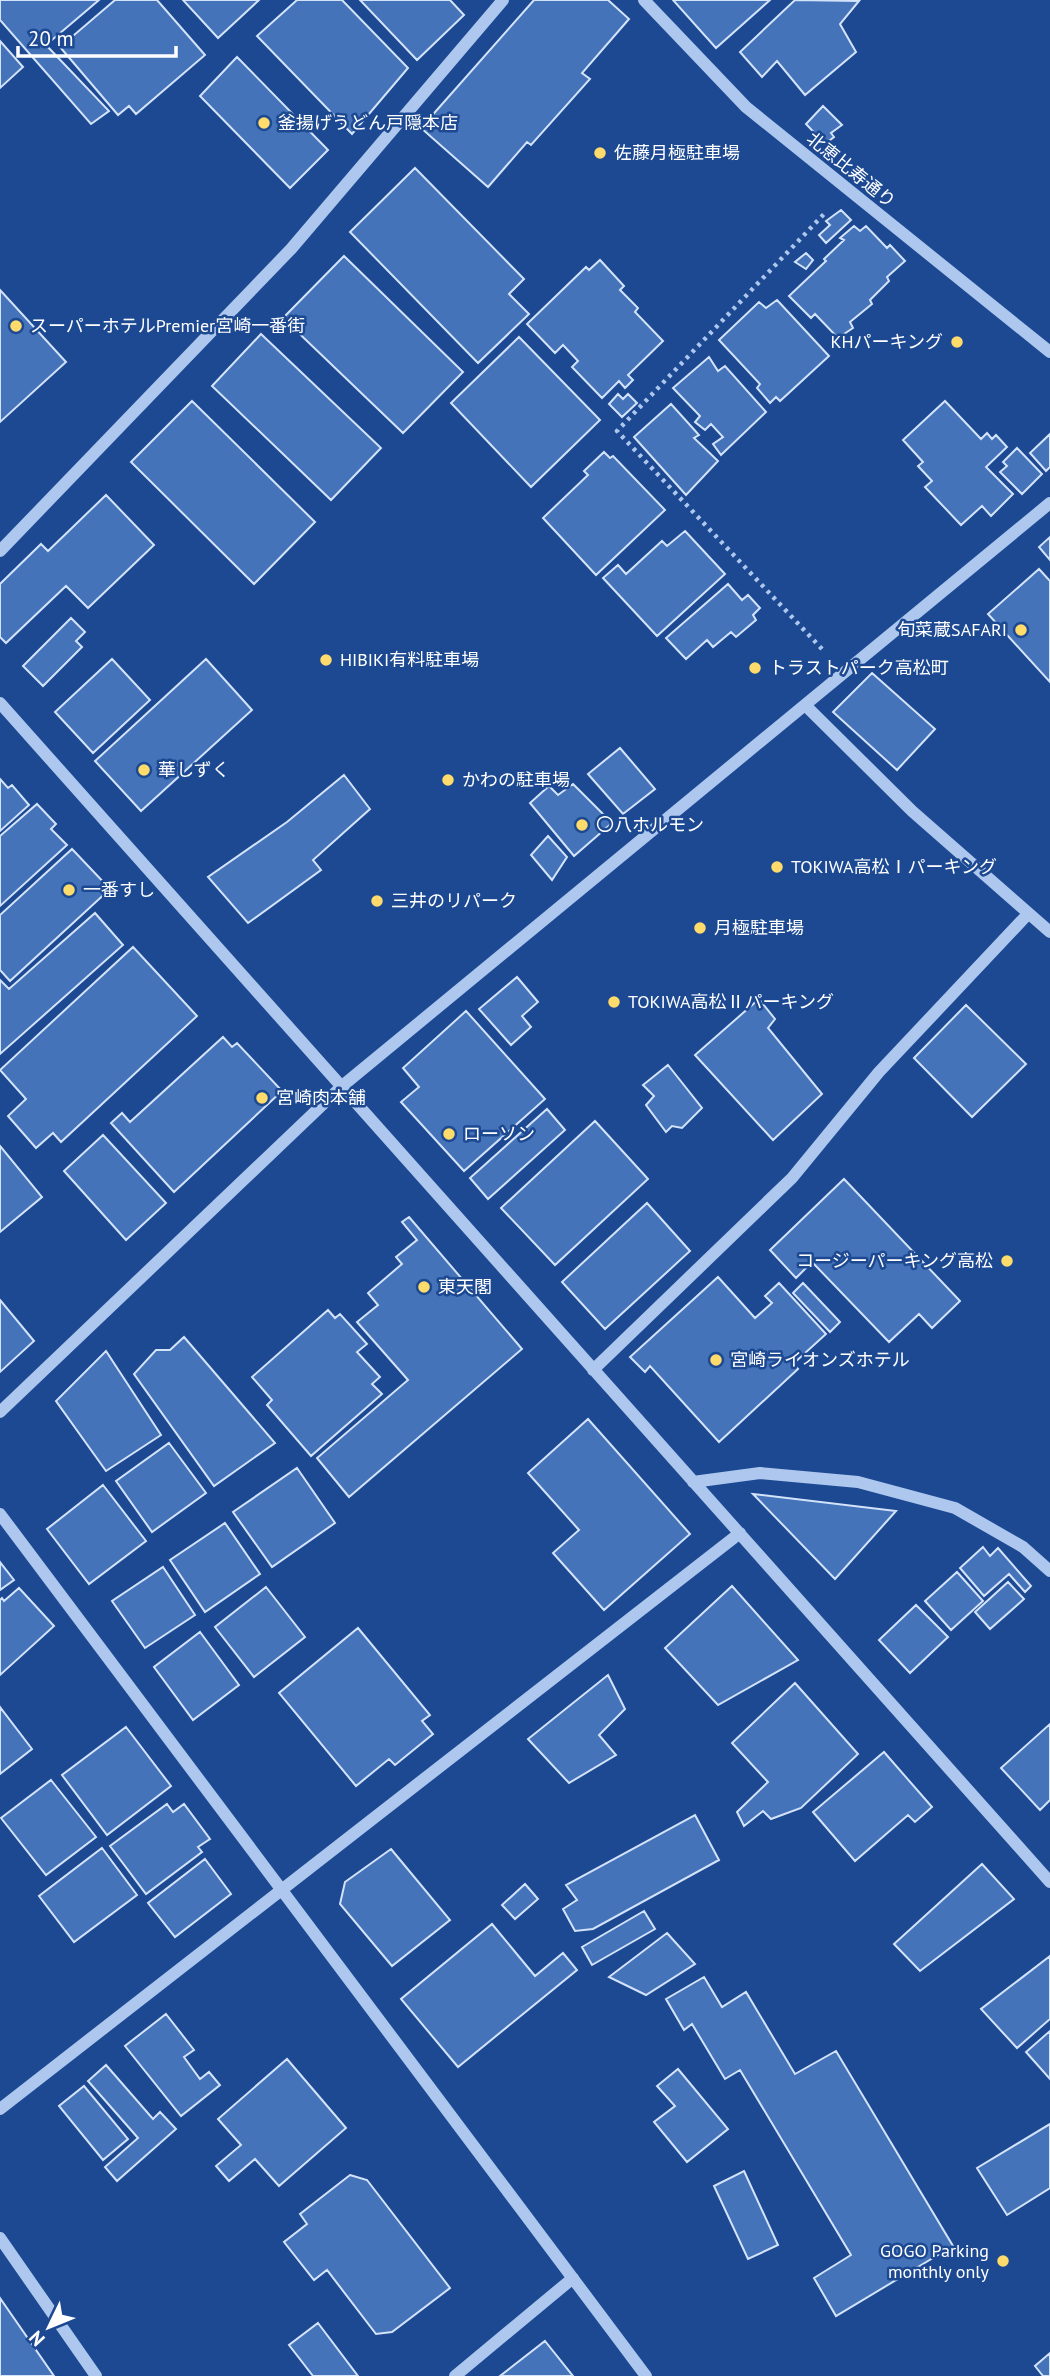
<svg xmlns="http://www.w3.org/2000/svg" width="1050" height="2376" viewBox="0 0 1050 2376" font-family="'PT Sans','Noto Sans JP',sans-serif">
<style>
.building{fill:#4573b9;stroke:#d3e3fa;stroke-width:2}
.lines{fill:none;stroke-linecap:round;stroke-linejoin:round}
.path{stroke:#adc7ee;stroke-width:4.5;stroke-dasharray:3.5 5;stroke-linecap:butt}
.minor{stroke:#adc7ee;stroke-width:12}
.poi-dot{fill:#fedb6b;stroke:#1c4992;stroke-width:2.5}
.labels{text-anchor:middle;stroke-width:5;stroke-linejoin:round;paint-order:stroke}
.poi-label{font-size:18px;fill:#fff;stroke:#1c4992;text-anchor:start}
.street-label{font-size:18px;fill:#fff;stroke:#1c4992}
</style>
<rect width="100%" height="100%" fill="#1c4992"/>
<path class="building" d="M0 0H99L46 45 109 111 91 124 0 20Z
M115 0H157L205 55 136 114 129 106 118 115 60 47Z
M183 0H259L218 38Z
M297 0H342L408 68 352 134 257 36Z
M360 0H450L464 15 417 60Z
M534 0H608L629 19 582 73 590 79 531 145 527 142 488 187 421 128Z
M673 0H770L716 48Z
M795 0 859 1 840 24 856 52 805 95 777 61 762 77 740 52Z
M0 41 23 67 0 88Z
M237 57 328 150 290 188 200 96Z
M823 106 842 125 831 133 834 137 825 144 806 124Z
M415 168 524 279 509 294 529 314 478 363 350 232Z
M841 210 851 220 826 243 819 235 830 225 826 221Z
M854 226 860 231 866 226 887 248 890 245 905 261 887 277 889 281 870 300 872 304 850 322 853 328 838 338 815 314 811 318 789 296 826 261 824 259 844 240 840 238Z
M806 253 813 260 806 269 795 262Z
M344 256 463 372 403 433 283 318Z
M600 260 624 286 620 290 638 308 635 312 663 341 628 375 633 380 625 388 619 381 602 398 572 367 578 361 563 345 555 353 527 324 586 267 589 270Z
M0 290 66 362 0 422Z
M777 300 829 356 780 401 776 397 770 403 757 388 760 384 719 340 759 302 766 308Z
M261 334 381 448 331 500 212 386Z
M519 337 600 420 531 487 451 403Z
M709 357 718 371 725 366 766 412 721 455 713 444 723 437 711 424 705 430 695 422 700 416 673 388Z
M618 394 623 399 628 394 637 403 622 417 609 404Z
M192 401 315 522 254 584 131 462Z
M945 401 981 439 987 433 992 439 996 435 1007 447 986 467 1013 494 991 516 982 506 961 525 925 487 932 481 918 466 923 462 903 440Z
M671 404 699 435 694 438 718 461 686 495 634 437Z
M1050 434V467L1046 471 1030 453Z
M1017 448 1042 474 1022 494 1000 472 1007 466 1003 462Z
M604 452 610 458 613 456 665 510 596 575 543 518 588 475 584 471Z
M106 495 154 545 88 608 66 586 6 643 0 637V584L41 544 48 551Z
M685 531 725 574 657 636 603 578 618 565 626 574 662 541 667 546Z
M1050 537V560L1039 547Z
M1039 569 1050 581V682L988 614Z
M728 584 742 600 748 595 760 608 753 615 756 620 736 637 731 632 713 647 707 640 686 659 666 638Z
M71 618 85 632 76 641 82 647 43 686 23 666Z
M112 659 150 700 93 753 55 712Z
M206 659 252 710 141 811 95 761Z
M872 673 935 729 897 770 833 712Z
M620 748 655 789 623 814 588 774Z
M344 775 370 809 313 860 321 870 248 923 208 877 287 822Z
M0 779 8 788 12 785 29 805 0 831Z
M573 784 612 823 574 856 530 803 549 786 558 795Z
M37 804 56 824 51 829 67 845 0 906V836Z
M548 836 567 857 552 880 531 855Z
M72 849 110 889 10 981 0 970V915Z
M95 913 123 945 0 1054V980L9 989Z
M133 947 197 1016 61 1142 53 1133 36 1148 8 1116 26 1099 0 1070Z
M517 977 538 1002 522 1016 531 1027 511 1045 479 1009Z
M759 999 775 1019 768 1028 822 1094 773 1140 695 1055Z
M966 1005 1026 1064 972 1117 914 1058Z
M466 1011 545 1099 464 1171 401 1102 419 1087 403 1068Z
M223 1037 232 1047 237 1043 282 1091 174 1192 111 1123 122 1113 130 1122Z
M668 1065 702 1108 682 1128 672 1126 666 1132 646 1105 654 1096 643 1085Z
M547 1109 565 1130 488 1199 470 1178Z
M595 1121 648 1179 555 1265 501 1208Z
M103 1135 166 1203 126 1240 64 1171Z
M0 1146 42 1197 0 1232Z
M844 1179 960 1301 932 1328 919 1314 889 1342 812 1262 796 1278 770 1250Z
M647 1203 690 1251 605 1329 562 1282Z
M409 1217 522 1349 349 1497 317 1458 408 1380 357 1322 378 1305 368 1293 402 1264 396 1257 417 1240 402 1222Z
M718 1277 755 1318 772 1303 765 1296 779 1283 826 1334 793 1364 798 1369 719 1442 650 1366 645 1372 630 1357Z
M803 1283 840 1322 830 1332 793 1293Z
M0 1300 34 1341 0 1372Z
M328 1310 335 1318 340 1314 367 1344 357 1352 380 1377 372 1384 382 1394 311 1456 267 1405 272 1400 252 1377Z
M184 1337 275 1443 214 1486 134 1374 156 1350H170Z
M106 1351 161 1435 106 1471 56 1401Z
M588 1419 690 1534 604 1610 553 1553 579 1530 528 1473Z
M169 1443 206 1493 152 1532 116 1481Z
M297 1468 335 1523 272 1567 233 1512Z
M103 1485 146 1541 89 1584 47 1529Z
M753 1494 896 1511 835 1579Z
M225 1523 260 1574 205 1612 170 1560Z
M983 1547 990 1556 998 1548 1031 1586 1025 1592 1009 1574 984 1596 960 1568Z
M0 1562 14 1580 0 1590Z
M163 1567 195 1615 145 1648 112 1601Z
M957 1572 983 1601 951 1630 925 1601Z
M1008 1582 1024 1599 990 1629 975 1612Z
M732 1586 798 1660 718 1705 665 1648Z
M266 1587 305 1637 254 1677 215 1627Z
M19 1588 54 1626 0 1675V1600L2 1598 4 1601Z
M916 1605 948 1637 910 1673 879 1640Z
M358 1628 430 1715 422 1721 433 1734 395 1765 389 1759 356 1786 279 1693Z
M200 1632 239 1685 193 1720 154 1667Z
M608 1675 625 1709 599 1735 616 1755 569 1783 528 1739Z
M795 1683 858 1754 801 1808 771 1819 763 1811 744 1826 737 1812 768 1782 732 1743Z
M0 1707 32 1749 0 1774Z
M1050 1724V1800L1040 1810 1001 1768Z
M126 1727 171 1786 107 1835 62 1775Z
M884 1752 932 1807 915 1822 908 1815 855 1861 813 1812Z
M51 1780 96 1837 46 1875 1 1818Z
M167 1804 173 1812 184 1804 210 1839 198 1847 202 1852 146 1894 110 1846Z
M695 1815 719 1860 593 1929 575 1931 563 1909 577 1900 566 1885Z
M102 1848 137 1895 74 1942 39 1896Z
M391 1849 450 1920 392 1966 340 1904 345 1882Z
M205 1859 231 1894 175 1937 148 1903Z
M982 1864 1014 1899 920 1971 894 1944Z
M525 1884 538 1899 515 1919 502 1905Z
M644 1911 655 1929 592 1965 582 1947Z
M492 1924 535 1976 563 1953 577 1970 458 2067 401 1999Z
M667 1933 695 1964 646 1995 609 1977Z
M1050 1956V2019L1017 2048 981 2009Z
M704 1977 722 2007 746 1992 795 2074 836 2051 953 2246 836 2316 814 2278 851 2255 740 2070 725 2079 692 2024 684 2030 666 1999Z
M166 2014 194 2050 184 2057 200 2079 209 2072 220 2085 181 2116 125 2046Z
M1050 2031V2079L1026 2052Z
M287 2059 346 2128 279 2186 255 2159 229 2181 216 2166 241 2145 218 2119Z
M106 2065 153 2119 160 2112 176 2129 117 2181 105 2167 138 2138 88 2081Z
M678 2069 728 2129 687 2162 654 2122 675 2106 657 2086Z
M84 2086 128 2139 103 2160 59 2106Z
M1050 2124V2188L1007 2215 977 2168Z
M744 2171 778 2245 748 2259 714 2186Z
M350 2175 367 2180 450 2288 392 2332 376 2334 327 2270 314 2280 284 2242 307 2224 300 2214Z
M0 2298 54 2376H0Z
M318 2323 358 2376H313L289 2345Z
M545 2341 573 2376H500Z
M1050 2353V2376H1043L1035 2366Z"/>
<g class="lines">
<path class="path" d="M822 649 617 431 825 213"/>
<path class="minor" d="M644 0 746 107 1050 352
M0 551 291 249 503 0
M0 703 1050 1882
M805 705 912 811 1050 932
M593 1370 792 1178 879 1072 1028 914
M0 1412 341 1087 1050 503
M693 1482 760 1473 858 1482 955 1508 1023 1547 1050 1571
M0 1514 646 2376
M0 2109 740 1533
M0 2238 96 2376
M455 2376 573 2278"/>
</g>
<g class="poi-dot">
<circle cx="264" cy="123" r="7"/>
<circle cx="600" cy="153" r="7"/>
<circle cx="16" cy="326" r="7"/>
<circle cx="957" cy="342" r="7"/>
<circle cx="1021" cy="630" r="7"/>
<circle cx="326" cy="660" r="7"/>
<circle cx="755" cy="668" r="7"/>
<circle cx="144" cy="770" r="7"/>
<circle cx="448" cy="780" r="7"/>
<circle cx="582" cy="825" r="7"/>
<circle cx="777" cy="867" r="7"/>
<circle cx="69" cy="890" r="7"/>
<circle cx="377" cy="901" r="7"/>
<circle cx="700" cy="928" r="7"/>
<circle cx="614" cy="1002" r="7"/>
<circle cx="262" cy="1098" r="7"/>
<circle cx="449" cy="1134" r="7"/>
<circle cx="1007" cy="1261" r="7"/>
<circle cx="424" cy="1287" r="7"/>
<circle cx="716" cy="1360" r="7"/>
<circle cx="1003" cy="2261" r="7"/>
</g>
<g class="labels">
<g class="poi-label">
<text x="278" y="129">釜揚げうどん戸隠本店</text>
<text x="614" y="159">佐藤月極駐車場</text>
<text x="30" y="332">スーパーホテルPremier宮崎一番街</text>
<text x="943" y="348" text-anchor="end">KHパーキング</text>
<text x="1007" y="636" text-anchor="end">旬菜蔵SAFARI</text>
<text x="340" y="666">HIBIKI有料駐車場</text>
<text x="769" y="674">トラストパーク高松町</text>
<text x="158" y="776">華しずく</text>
<text x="462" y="786">かわの駐車場</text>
<text x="596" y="831">〇八ホルモン</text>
<text x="791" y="873">TOKIWA高松Ⅰパーキング</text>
<text x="83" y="896">一番すし</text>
<text x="391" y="907">三井のリパーク</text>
<text x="714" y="934">月極駐車場</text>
<text x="628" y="1008">TOKIWA高松Ⅱパーキング</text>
<text x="276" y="1104">宮崎肉本舗</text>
<text x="463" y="1140">ローソン</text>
<text x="993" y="1267" text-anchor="end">コージーパーキング高松</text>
<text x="438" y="1293">東天閣</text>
<text x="730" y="1366">宮崎ライオンズホテル</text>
<text x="989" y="2257" text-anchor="end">GOGO Parking<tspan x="989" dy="21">monthly only</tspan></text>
</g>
<g class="street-label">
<text transform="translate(851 170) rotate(39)" y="6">北恵比寿通り</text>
</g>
</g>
<g transform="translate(49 2327) rotate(227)" stroke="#1c4992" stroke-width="5" paint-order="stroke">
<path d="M0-5L12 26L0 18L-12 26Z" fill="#ffffff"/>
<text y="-10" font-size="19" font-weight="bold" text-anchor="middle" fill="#ffffff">N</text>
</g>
<path d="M18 46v10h158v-10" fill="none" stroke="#ffffff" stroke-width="3.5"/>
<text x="28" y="46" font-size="21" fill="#ffffff" stroke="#1c4992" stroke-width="5" paint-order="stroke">20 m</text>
</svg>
